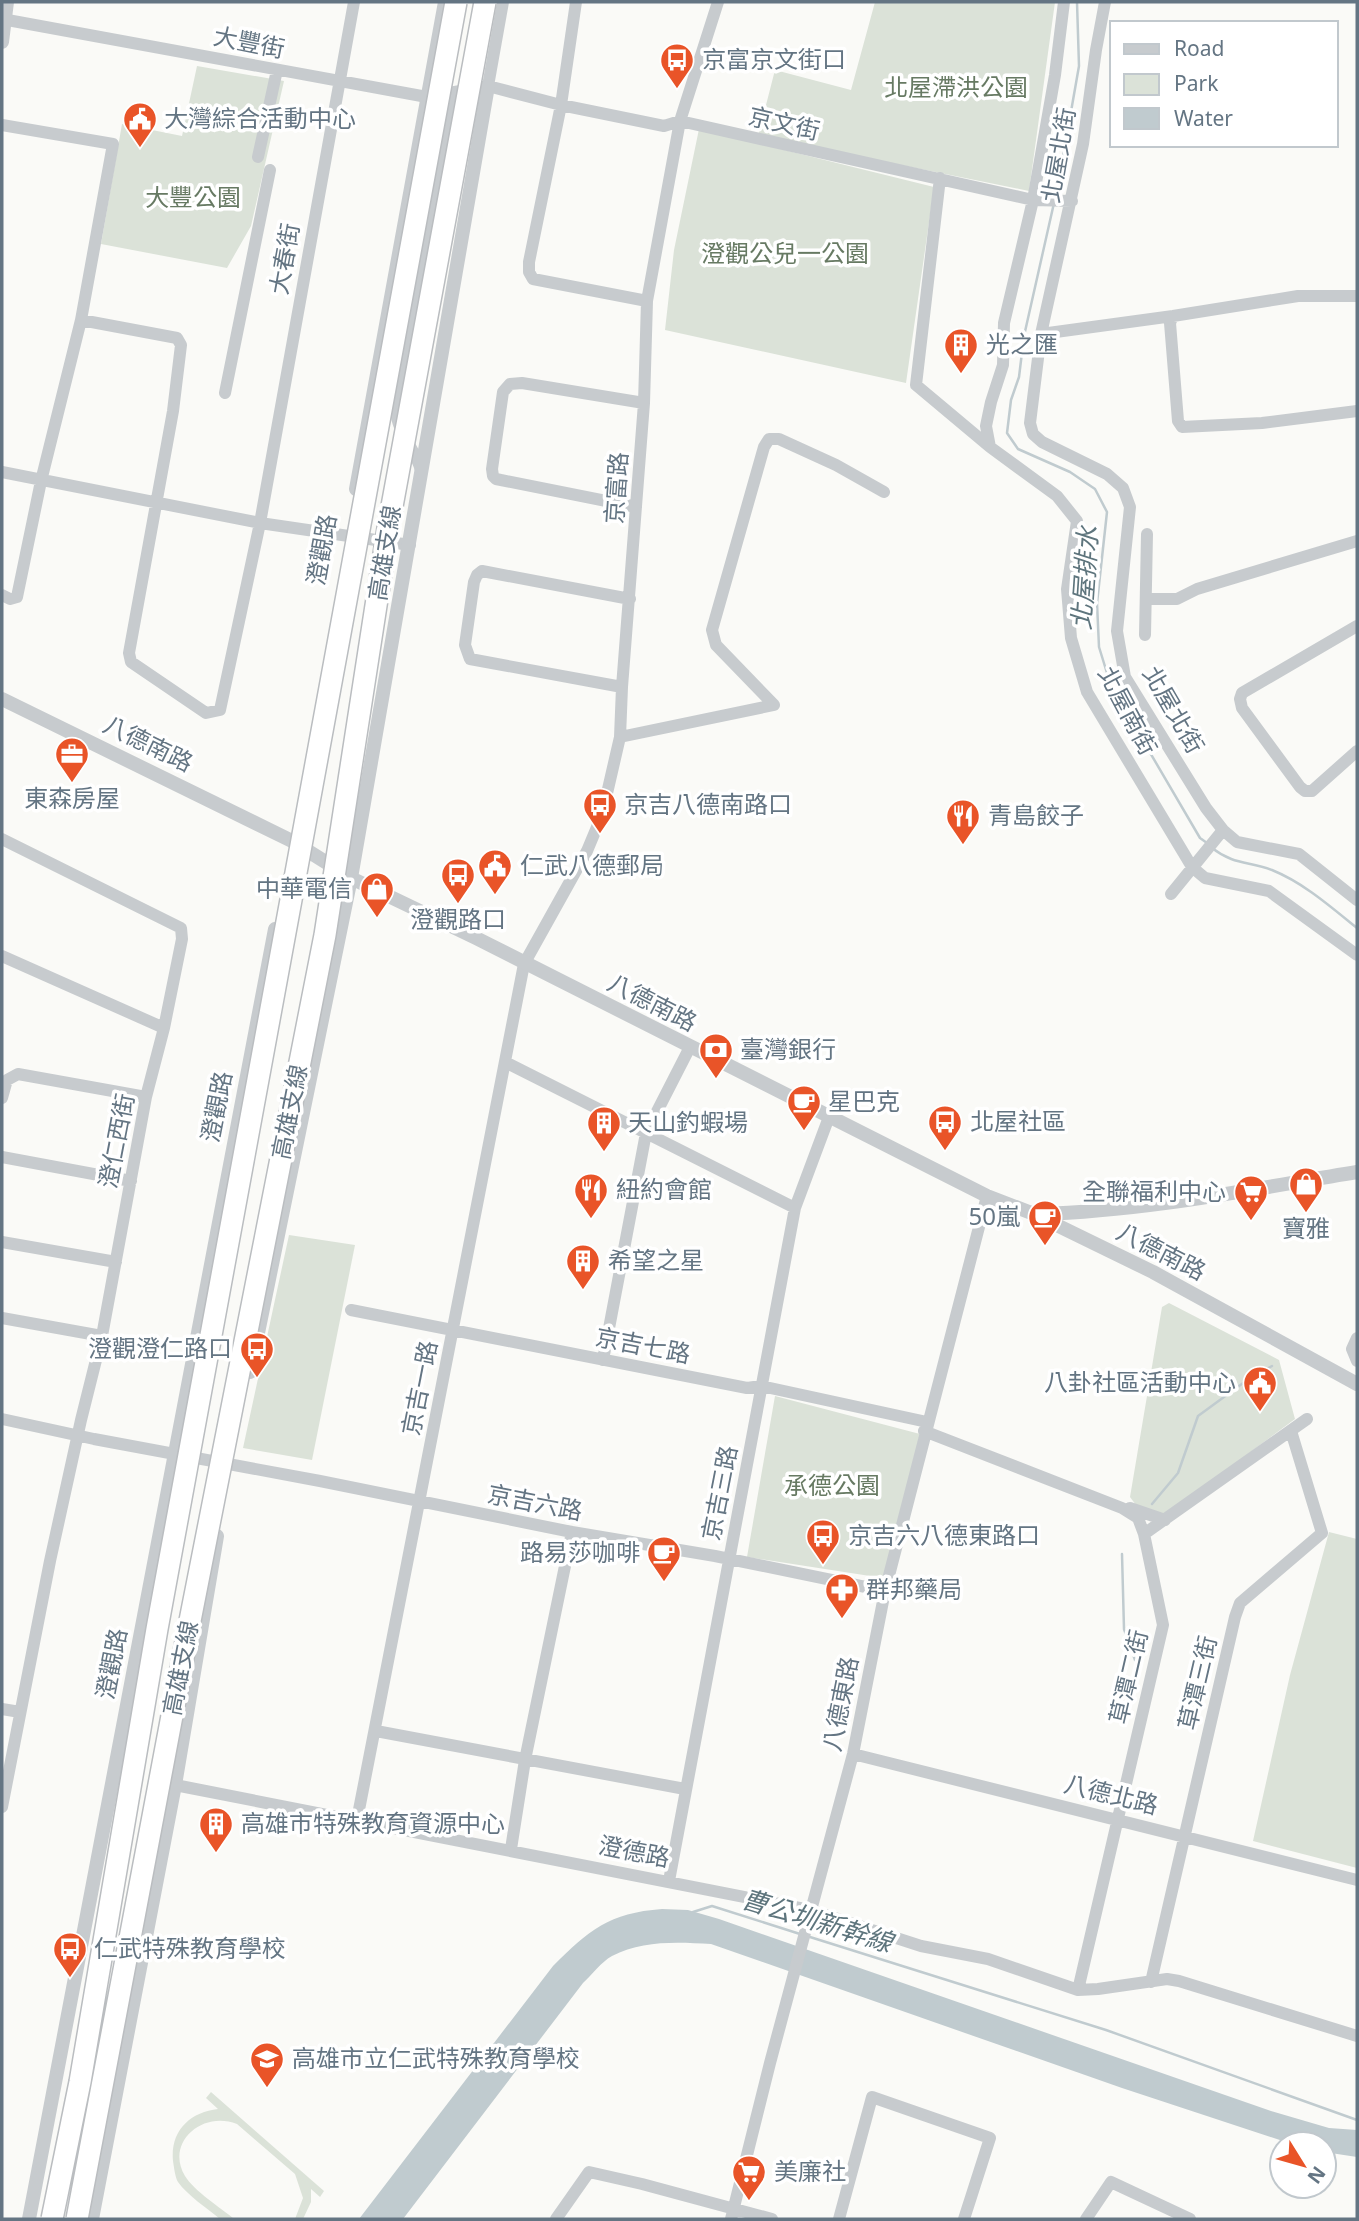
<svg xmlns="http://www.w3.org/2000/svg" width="1359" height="2221" viewBox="0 0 1359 2221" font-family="'Noto Sans','Noto Sans TC',sans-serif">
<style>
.green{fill:#dbe2d8}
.water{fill:#c0cbcf}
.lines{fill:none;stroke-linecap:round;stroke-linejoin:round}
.stream{stroke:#c0cbcf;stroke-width:2.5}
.minor{stroke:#c7cbce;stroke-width:12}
.tertiary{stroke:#c7cbce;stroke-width:14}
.motorway-bridge-casing{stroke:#babdc0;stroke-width:24;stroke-linecap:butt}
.motorway-bridge{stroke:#fff;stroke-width:21}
.labels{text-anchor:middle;stroke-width:7;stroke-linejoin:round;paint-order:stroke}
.street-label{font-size:24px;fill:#647583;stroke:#fff}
.poi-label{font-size:24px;fill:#647583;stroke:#fff;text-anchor:start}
.park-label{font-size:24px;fill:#677a63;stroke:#fff}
.water-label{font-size:26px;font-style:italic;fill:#5e757d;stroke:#fff}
</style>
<rect width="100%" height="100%" fill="#fafaf7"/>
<path class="green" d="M875 2H1055L1029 191 758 136 775 70 851 90Z
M197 66 284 81 251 226 227 268 101 244 122 124 182 136Z
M699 129 934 187 906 383 665 330 674 250Z
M289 1235 355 1245 312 1460 243 1448Z
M1169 1303 1279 1360 1295 1419 1163 1517 1136 1505 1130 1497 1162 1307Z
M775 1396 920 1434 883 1578 747 1557Z
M1329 1532 1357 1539V1868L1253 1841 1290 1675Z
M211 2092 324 2191 320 2197 311 2189V2202L303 2219H295L303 2198 295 2174 237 2124C202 2110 165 2143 185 2176 194 2191 221 2208 234 2219H220C208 2209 187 2195 178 2182 175 2177 174 2167 173 2161 170 2131 190 2112 218 2109L206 2098Z"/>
<path class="water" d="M662 1909 688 1910 719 1919 1271 2111 1329 2128 1357 2130V2157L1324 2152V2144H1292L1122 2088 711 1944C678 1942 642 1940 612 1956 601 1962 592 1975 583 1983L403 2219H359L553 1966C589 1930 609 1913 662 1909Z"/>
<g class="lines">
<path class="stream" d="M1056 197 1079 66 1077 2
M1054 203 1024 336 1019 377 1011 400 1007 433 1018 449 1070 472 1095 489 1107 512 1097 603 1099 647 1111 686 1200 838 1207 843
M1212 848C1234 865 1248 861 1272 870 1304 883 1331 907 1357 928
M1152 1504 1178 1473 1198 1416 1250 1378 1272 1366
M1122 1554 1124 1629 1135 1660
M693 1912 712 1906 800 1934
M810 1937 1106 2030 1357 2120"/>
<path class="minor" d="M576 2 561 105 529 262V272L533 279 647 301
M1064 2 1055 75 1033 200 1004 323 1003 365 991 402 986 426 990 447 1057 496 1077 521 1067 589 1071 638 1087 692 1192 867 1205 878 1269 891 1357 955
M1105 2 1096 50 1083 144 1041 334 1030 423 1033 434 1042 442 1107 474 1123 488 1130 507 1117 631 1125 677 1206 808 1223 830 1237 842 1299 854 1357 900
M2 19 427 97 488 86 561 105 664 126 680 121 1033 200 1072 201
M488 86 503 2
M2 125 113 144 81 320
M258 157 277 70
M940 178 916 385 990 447
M1173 316 1170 323 1178 421 1182 427 1262 423 1357 411
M1041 334 1173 316 1298 296H1357
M225 393 270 170
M421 470C415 449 397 432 396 410L455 92
M2 472 260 523 410 545
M636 507 496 479 493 476 492 469 503 392 510 384 522 383 644 403
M2 595 10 599 17 597 41 481 81 320 177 338 181 345 173 411 129 653 131 662 206 713 220 710 260 523 354 2
M1146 599H1177L1197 589 1357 541
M1357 626 1242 693 1240 699 1242 708 1300 787 1305 791H1312L1357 751
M1145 635 1147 534
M622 687 470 659 465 645 474 582 477 575 482 571 630 599
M774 705 716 645 712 630 764 447 769 439H779L836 465 884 492
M620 737 774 705
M2 839 181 928 182 939 164 1028
M1171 894 1223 830
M2 956 164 1028 146 1097 102 1336 81 1420 50 1561 2 1807
M505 1062 795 1208
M2 1098 7 1080 18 1074 146 1097
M2 1157 131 1181
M2 1242 116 1262
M351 1310 747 1388 761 1386 927 1422
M2 1318 102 1336
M1357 1338 1352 1349 1357 1361
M603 1360 646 1133 690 1047
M2 1419 94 1439 320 1481 572 1532 715 1556 885 1591
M924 1431 1122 1508 1138 1518 1144 1534 1163 1625 1078 1990
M1130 1508 1165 1520
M1144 1534 1307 1419
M2 1709 20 1712
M376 1731 685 1789
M853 1754 1357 1880
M175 1785 810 1910 921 1946 988 1959 1078 1990 1098 1989 1167 1979 1179 1981 1357 2036
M357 1820 524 964 587 851 602 815 620 737 622 687 644 403 647 301 680 121 718 2
M511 1849 525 1760 572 1532
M669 1881 795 1208 829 1117
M1151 1982 1235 1617 1240 1603 1322 1533 1291 1431
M556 2219 589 2172 642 2184 772 2219
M731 2219 770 2063 853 1754 885 1591 987 1196
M839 2219 872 2097 990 2138 964 2219
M1086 2219 1111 2182 1190 2219"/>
<path class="tertiary" d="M2 42 7 2
M356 489 445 2
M2 699 292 841 351 878 476 938 987 1196 1034 1214 1153 1272 1357 1384
M1039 1214C1146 1211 1252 1189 1357 1172
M250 1372 351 878 488 86
M29 2219 275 929
M92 2219 175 1785 217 1536"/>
<g class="motorway-bridge-casing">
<path id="motorway-bridge" d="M52 2219 80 2082 157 1629 456 2
M77 2219 188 1631 325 935 388 528 485 2"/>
</g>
<use href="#motorway-bridge" class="motorway-bridge"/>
</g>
<defs>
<g id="bus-pin" transform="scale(1.75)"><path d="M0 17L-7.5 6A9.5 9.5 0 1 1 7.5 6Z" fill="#e95428" stroke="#fff"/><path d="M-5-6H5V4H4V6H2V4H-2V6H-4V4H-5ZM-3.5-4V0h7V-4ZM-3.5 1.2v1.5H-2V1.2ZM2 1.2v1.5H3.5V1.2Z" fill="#fff"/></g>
<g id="civic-pin" transform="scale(1.75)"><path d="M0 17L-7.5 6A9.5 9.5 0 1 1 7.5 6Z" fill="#e95428" stroke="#fff"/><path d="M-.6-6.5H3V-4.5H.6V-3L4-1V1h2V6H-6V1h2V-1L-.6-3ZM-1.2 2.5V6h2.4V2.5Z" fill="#fff"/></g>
<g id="building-pin" transform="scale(1.75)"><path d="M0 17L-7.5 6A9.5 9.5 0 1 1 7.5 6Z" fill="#e95428" stroke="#fff"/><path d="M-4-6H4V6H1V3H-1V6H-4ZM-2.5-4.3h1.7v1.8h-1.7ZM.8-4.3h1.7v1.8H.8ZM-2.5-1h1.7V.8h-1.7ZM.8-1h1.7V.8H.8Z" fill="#fff"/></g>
<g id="office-pin" transform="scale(1.75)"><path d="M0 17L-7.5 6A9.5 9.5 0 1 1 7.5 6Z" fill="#e95428" stroke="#fff"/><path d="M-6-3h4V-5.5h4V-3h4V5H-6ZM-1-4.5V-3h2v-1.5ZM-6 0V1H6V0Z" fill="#fff"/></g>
<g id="restaurant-pin" transform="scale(1.75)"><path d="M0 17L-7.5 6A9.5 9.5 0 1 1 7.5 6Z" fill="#e95428" stroke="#fff"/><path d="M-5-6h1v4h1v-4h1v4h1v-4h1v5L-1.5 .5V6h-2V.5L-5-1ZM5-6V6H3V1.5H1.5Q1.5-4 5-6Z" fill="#fff"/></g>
<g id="shop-pin" transform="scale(1.75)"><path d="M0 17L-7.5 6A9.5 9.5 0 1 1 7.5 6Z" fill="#e95428" stroke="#fff"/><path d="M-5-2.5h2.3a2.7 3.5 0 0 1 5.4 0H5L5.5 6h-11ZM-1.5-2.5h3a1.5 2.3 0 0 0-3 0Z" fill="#fff"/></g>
<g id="bank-pin" transform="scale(1.75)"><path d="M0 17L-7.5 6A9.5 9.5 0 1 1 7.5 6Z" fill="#e95428" stroke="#fff"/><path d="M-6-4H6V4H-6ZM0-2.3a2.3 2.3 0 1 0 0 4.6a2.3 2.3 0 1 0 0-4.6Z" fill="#fff"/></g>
<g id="cafe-pin" transform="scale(1.75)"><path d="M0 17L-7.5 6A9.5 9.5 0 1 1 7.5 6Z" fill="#e95428" stroke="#fff"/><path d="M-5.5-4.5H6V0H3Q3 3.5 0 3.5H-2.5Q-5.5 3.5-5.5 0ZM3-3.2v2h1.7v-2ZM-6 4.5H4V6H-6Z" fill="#fff"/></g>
<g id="supermarket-pin" transform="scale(1.75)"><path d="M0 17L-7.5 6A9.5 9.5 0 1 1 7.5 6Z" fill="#e95428" stroke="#fff"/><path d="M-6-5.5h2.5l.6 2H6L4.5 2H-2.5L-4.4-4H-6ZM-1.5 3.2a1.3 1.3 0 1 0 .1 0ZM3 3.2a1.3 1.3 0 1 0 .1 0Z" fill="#fff"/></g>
<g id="pharmacy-pin" transform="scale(1.75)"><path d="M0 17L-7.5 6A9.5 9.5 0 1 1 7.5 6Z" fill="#e95428" stroke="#fff"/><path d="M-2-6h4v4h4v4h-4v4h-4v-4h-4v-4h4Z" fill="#fff"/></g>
<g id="school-pin" transform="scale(1.75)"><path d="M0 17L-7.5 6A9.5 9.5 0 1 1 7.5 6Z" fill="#e95428" stroke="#fff"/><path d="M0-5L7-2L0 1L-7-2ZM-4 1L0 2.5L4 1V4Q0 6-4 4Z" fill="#fff"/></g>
</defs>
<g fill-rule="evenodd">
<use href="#bus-pin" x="677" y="60"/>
<use href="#civic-pin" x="140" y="119"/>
<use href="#building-pin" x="961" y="345"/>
<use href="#office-pin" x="72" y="754"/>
<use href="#bus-pin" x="600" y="805"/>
<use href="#restaurant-pin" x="963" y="816"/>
<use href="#civic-pin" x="495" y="866"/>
<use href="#bus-pin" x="458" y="875"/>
<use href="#shop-pin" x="377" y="889"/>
<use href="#bank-pin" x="716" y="1050"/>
<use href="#cafe-pin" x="804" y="1102"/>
<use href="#bus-pin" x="945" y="1122"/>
<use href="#building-pin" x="604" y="1123"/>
<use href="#shop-pin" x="1306" y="1184"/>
<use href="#restaurant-pin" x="591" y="1190"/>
<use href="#supermarket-pin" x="1251" y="1192"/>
<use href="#cafe-pin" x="1045" y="1217"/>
<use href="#building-pin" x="583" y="1261"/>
<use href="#bus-pin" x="257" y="1349"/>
<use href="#civic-pin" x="1260" y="1383"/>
<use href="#bus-pin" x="823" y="1536"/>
<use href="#cafe-pin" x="664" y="1553"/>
<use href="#pharmacy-pin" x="842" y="1590"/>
<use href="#building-pin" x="216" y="1824"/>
<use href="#bus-pin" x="70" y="1949"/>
<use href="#school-pin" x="267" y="2059"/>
<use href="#supermarket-pin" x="749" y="2172"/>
</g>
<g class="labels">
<g class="street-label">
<text transform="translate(249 43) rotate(11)" y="8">大豐街</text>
<text transform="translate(784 124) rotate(13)" y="8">京文街</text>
<text transform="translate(1059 155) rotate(-80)" y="8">北屋北街</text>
<text transform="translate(285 259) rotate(-80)" y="8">大春街</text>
<text transform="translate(617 488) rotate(-86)" y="8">京富路</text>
<text transform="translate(322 550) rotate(-80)" y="8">澄觀路</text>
<text transform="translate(385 553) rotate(-81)" y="8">高雄支線</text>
<text transform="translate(1173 710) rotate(60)" y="8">北屋北街</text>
<text transform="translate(1127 711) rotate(62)" y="8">北屋南街</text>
<text transform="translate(148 744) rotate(26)" y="8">八德南路</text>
<text transform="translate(652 1003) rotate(27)" y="8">八德南路</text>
<text transform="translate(217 1107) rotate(-79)" y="8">澄觀路</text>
<text transform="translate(290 1112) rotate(-79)" y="8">高雄支線</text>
<text transform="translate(117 1141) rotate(-79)" y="8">澄仁西街</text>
<text transform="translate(1161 1252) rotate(27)" y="8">八德南路</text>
<text transform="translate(643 1346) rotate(11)" y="8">京吉七路</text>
<text transform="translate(420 1388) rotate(-79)" y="8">京吉一路</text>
<text transform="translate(720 1493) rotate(-79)" y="8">京吉三路</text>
<text transform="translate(535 1503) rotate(11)" y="8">京吉六路</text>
<text transform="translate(112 1664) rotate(-79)" y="8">澄觀路</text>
<text transform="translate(181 1668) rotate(-79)" y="8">高雄支線</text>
<text transform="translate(1129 1677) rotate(-77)" y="8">草潭二街</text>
<text transform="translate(1198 1683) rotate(-77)" y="8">草潭三街</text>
<text transform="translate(841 1704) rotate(-79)" y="8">八德東路</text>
<text transform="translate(1111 1795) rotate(14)" y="8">八德北路</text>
<text transform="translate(634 1852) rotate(11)" y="8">澄德路</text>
</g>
<g class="poi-label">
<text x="702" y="68">京富京文街口</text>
<text x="164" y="127">大灣綜合活動中心</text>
<text x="986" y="353">光之匯</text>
<text x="72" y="807" text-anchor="middle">東森房屋</text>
<text x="624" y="813">京吉八德南路口</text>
<text x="988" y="824">青島餃子</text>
<text x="520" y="874">仁武八德郵局</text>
<text x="352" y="897" text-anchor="end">中華電信</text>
<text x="458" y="928" text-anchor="middle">澄觀路口</text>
<text x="740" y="1058">臺灣銀行</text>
<text x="828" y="1110">星巴克</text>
<text x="970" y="1130">北屋社區</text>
<text x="628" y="1131">天山釣蝦場</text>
<text x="616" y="1198">紐約會館</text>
<text x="1226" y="1200" text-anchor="end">全聯福利中心</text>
<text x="1020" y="1225" text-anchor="end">50嵐</text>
<text x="1306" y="1237" text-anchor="middle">寶雅</text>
<text x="608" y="1269">希望之星</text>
<text x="232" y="1357" text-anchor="end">澄觀澄仁路口</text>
<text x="1236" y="1391" text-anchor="end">八卦社區活動中心</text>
<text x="848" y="1544">京吉六八德東路口</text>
<text x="640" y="1561" text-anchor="end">路易莎咖啡</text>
<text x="866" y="1598">群邦藥局</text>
<text x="241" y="1832">高雄市特殊教育資源中心</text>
<text x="94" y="1957">仁武特殊教育學校</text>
<text x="292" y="2067">高雄市立仁武特殊教育學校</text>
<text x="774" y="2180">美廉社</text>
</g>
<g class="park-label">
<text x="956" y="96">北屋滯洪公園</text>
<text x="193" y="206">大豐公園</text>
<text x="785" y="262">澄觀公兒一公園</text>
<text x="832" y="1494">承德公園</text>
</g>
<g class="water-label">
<text transform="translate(1085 578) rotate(-86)" y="9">北屋排水</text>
<text transform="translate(817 1921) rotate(17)" y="9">曹公圳新幹線</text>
</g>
</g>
<rect width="1359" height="2221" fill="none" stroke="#647583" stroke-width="7"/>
<rect x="1110" y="21" width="228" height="126" fill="#ffffff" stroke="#c1c8cd" stroke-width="2"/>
<rect x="1124" y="44" width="35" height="10" fill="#c7cbce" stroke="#c1c8cd" stroke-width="2"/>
<text x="1174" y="56" font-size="21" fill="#647583">Road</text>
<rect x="1124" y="74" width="35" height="21" fill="#dbe2d8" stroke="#c1c8cd" stroke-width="2"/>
<text x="1174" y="91" font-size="21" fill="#647583">Park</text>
<rect x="1124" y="108" width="35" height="21" fill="#c0cbcf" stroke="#c1c8cd" stroke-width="2"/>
<text x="1174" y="126" font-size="21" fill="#647583">Water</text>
<g transform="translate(1303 2165) rotate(127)"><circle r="33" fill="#ffffff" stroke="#c1c8cd" stroke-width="2"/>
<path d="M0-5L12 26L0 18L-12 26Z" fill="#e95428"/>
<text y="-10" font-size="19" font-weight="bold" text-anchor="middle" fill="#647583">N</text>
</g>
</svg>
